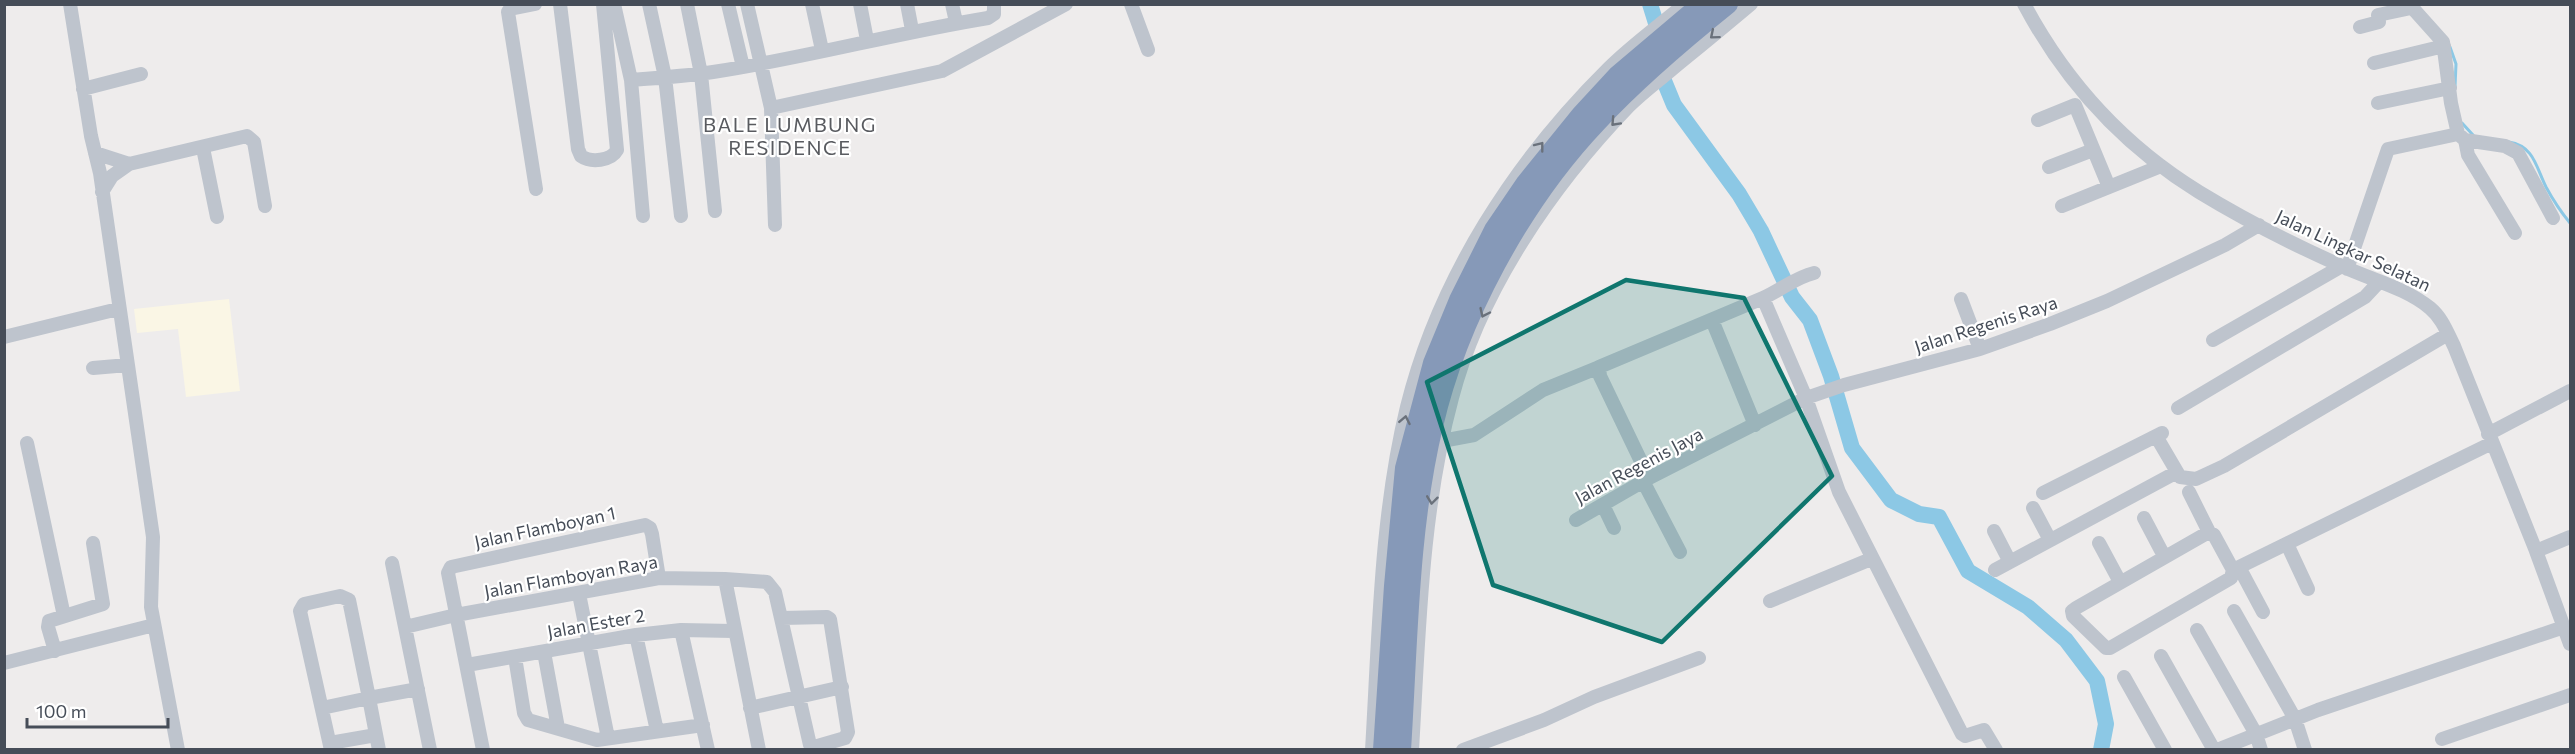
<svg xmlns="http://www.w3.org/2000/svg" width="2575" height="754" viewBox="0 0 2575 754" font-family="Commissioner,sans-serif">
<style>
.commercial{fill:#faf6e5}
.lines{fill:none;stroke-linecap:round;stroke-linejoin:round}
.stream{stroke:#8cc8e5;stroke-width:3}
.river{stroke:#8cc8e5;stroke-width:16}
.highway-casing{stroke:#7284a4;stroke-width:22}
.minor{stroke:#bec4cd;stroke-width:14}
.highway{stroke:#8699b8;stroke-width:20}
.oneway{stroke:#6a717b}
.marked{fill:#0f766e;fill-opacity:0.2;stroke:#0f766e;stroke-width:4.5;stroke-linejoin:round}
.labels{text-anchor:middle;stroke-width:4.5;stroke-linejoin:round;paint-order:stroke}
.street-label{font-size:18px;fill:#464d58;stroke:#fff}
.neighbourhood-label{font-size:20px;letter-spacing:1.5px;fill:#595b60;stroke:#fff}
</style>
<rect width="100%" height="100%" fill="#eeecec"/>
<path class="commercial" d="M229 299 240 391 186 397 178 329 137 333 134 309Z"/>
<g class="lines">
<path class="stream" d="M2450 47 2456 64 2455 87
M2462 123 2473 135
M2509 142C2534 146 2536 167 2546 187 2553 200 2561 212 2570 223"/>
<path class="river" d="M1650 4 1659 33 1660 71 1674 105 1739 194 1761 231 1792 297 1810 320 1831 376 1852 448 1891 500 1919 514 1939 517 1968 571 2028 607 2066 640 2097 681 2106 724 2101 750"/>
<g class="highway-casing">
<path id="highway" d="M1383 750 1394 586 1405 468 1433 363 1459 300 1494 230 1526 183 1581 115 1617 76 1702 4
M1401 750C1408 642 1408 531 1433 426 1458 319 1521 202 1597 122 1637 79 1682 41 1728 4"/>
</g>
<path class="minor" d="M70 4 91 136 100 173 153 537 151 607 178 750
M535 4 510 9 508 12 536 189
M560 4 578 149 581 156C591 163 611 161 617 150L603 4
M614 4 631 80 643 216
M649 4 665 77 681 216
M687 4 701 74 715 211
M728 4 743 67
M747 4 771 108 775 225
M812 4 822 50
M860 4 867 40
M907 4 912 30
M952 4 956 22
M1131 4 1148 50
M2024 4C2065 81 2124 146 2199 192 2245 220 2294 245 2344 267 2372 280 2406 288 2430 308 2442 318 2447 332 2454 346L2536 551 2570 644
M2360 27 2379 22 2378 15 2411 8
M2374 63 2444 46
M631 80C658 78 686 76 713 72 805 58 896 33 988 18L994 14V4
M83 89 141 74
M2378 103 2450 88
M771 108 942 71 1066 4
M2038 120 2075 105 2109 187
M2458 134 2465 140 2505 146 2518 153 2553 218
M2465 140 2468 155 2515 233
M203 148 217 217
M95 153 129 164
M2049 167 2093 150
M102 192 112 176 129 164 247 136 254 142 265 206
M2062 206 2161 166
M2347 269 2388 149 2458 134 2451 103 2443 42 2409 4
M1763 298 1806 398 1839 492 1962 734 1965 736 1984 730 1996 750
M1961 299 1980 349
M1712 320 1755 425
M4 337 118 309
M2213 340 2342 266
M93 368 128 365
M2178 408 2365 297 2379 282
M2488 434 2570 391
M2156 436 2180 477 2196 479 2224 466 2448 334
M1442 441 1474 435 1543 390 1597 368
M27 443 64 616
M1649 478 1600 376 1599 367 1763 298C1781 290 1796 277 1814 273
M1643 481 1680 552
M2189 492 2209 532
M2043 493 2162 433
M1603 505 1614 528
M2033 508 2050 540
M2144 518 2164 556
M1576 520 1649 478 1806 398 1844 385 1980 349 2050 324 2107 301 2225 245 2259 225
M1994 531 2010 562
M2209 532 2214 535 2233 570 2231 578 2110 648H2106L2073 616 2072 611 2076 608Z
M2099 543 2120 582
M2287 544 2308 589
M2536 551 2570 537
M392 563 430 750
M2239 567 2263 612
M1995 570 2177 472
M2233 570 2492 443
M725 579 759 750
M579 594 608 738
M1770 601 1871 559
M2234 611 2295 719 2305 750
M405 627 456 615 659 578 725 579 767 582 775 592 810 745 814 747 845 738 848 732 830 619 827 617 782 618
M681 630 708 750
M2197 630 2256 734 2261 750
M636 635 657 731
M55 651 48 627 49 621 103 604 93 543
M544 652 558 728
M2161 656 2214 750
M515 657 524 713 528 720 597 740 703 725
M4 663 154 625
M467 665 636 635 681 630 733 631
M2124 677 2165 750
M322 708 369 698 379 750
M750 708 842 687
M2442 739 2570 695
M330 743 376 735
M331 750 300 611 304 604 340 596 349 600 369 698 418 689
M483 750 448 573 451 567 645 525 650 528 652 534 659 578
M1372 750C1379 636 1380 518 1407 407 1439 278 1515 161 1609 68 1632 45 1660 25 1685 4
M1412 750C1419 633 1421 512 1452 398 1480 290 1552 186 1629 106 1644 91 1661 79 1677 65 1702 45 1726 25 1751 4
M1463 750 1544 720 1594 697 1699 658
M2217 750 2318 710 2564 627"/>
<use href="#highway" class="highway"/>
</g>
<defs><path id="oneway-chevron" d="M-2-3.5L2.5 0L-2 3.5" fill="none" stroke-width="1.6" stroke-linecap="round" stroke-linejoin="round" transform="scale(1.5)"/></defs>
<g class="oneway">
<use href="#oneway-chevron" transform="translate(1714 35) rotate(140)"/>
<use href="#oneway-chevron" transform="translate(1615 122) rotate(133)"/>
<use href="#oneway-chevron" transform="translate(1540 146) rotate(-52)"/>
<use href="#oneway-chevron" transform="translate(1484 313) rotate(115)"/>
<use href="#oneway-chevron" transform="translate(1405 420) rotate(-79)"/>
<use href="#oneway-chevron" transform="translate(1432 500) rotate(97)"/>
</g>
<path class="marked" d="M1626 280 1744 298 1832 476 1662 642 1493 585 1427 382Z"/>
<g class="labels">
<g class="street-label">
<text transform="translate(2353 251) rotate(25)" y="6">Jalan Lingkar Selatan</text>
<text transform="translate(1986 325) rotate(-18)" y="6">Jalan Regenis Raya</text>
<text transform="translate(1639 466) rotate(-28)" y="6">Jalan Regenis Jaya</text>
<text transform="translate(545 528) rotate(-12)" y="6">Jalan Flamboyan 1</text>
<text transform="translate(571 577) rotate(-10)" y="6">Jalan Flamboyan Raya</text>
<text transform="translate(596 624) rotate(-10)" y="6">Jalan Ester 2</text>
</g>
<g class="neighbourhood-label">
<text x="790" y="132">BALE LUMBUNG<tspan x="790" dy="23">RESIDENCE</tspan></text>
</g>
</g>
<rect width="2575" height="754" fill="none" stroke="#464d58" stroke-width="12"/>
<path d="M27 718v9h141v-9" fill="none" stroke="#464d58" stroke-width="3"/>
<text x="36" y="718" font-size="18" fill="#464d58" stroke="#ffffff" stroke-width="4.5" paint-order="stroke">100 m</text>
</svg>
